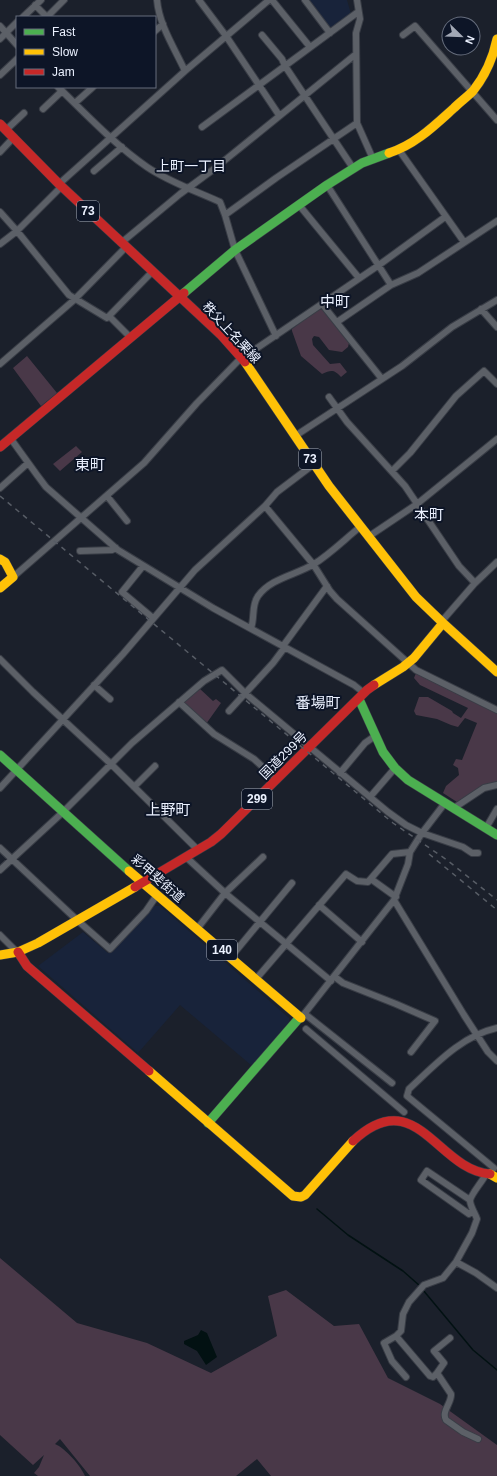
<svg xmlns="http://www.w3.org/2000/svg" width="497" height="1476" viewBox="0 0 497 1476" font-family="Arial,'Noto Sans JP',sans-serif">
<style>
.built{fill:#18233a}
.green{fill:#493848}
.water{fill:#021112}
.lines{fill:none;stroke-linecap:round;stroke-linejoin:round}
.stream{stroke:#021112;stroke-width:1.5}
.street-casing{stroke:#393d46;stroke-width:8}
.fast-casing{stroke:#393d46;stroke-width:10}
.slow-casing{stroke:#393d46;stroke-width:10}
.jam-casing{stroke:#393d46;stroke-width:10}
.street{stroke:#5c6067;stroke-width:6}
.fast{stroke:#4caf50;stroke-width:9}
.slow{stroke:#ffc107;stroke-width:9}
.jam{stroke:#c62828;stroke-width:9}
.rail{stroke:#575c65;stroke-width:1.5;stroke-dasharray:5 5;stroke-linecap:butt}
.labels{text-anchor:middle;stroke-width:4;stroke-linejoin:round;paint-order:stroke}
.shield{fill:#0d1527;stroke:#a8afbe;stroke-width:1}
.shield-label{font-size:12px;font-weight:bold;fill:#ebf1ff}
.street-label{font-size:13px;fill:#ebf1ff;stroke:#0d1527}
.neighbourhood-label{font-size:14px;fill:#ebf1ff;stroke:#0d1527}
.quarter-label{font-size:15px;fill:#ebf1ff;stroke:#0d1527}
</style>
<rect width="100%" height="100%" fill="#1b202b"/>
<path class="built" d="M303 0H347L351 14 328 31Z
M153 906H160L289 1018V1022L255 1063 251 1065 180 1005 138 1053 38 966 83 932 108 953Z"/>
<path class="green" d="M321 307 349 343 348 347 342 352 329 350 319 337 314 336 312 339 313 345 330 364 340 363 347 372 341 377C334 369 331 370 322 374L301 356 292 331V329Z
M27 356 57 393 41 406 13 368Z
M76 446 82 452 60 471 53 464Z
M416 673 497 713V783L484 786 457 802 443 793 446 786 459 775 458 768 453 765 456 759 462 760 477 723 465 718 458 727 451 725 437 719 416 715 414 711 419 697H428L452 711 453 713 461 718 468 708 420 685 414 678Z
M199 688 213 701 216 699 221 703 206 724 183 703Z
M0 1258 77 1323 147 1343 211 1373 277 1336 268 1296 286 1290 334 1326 359 1324 388 1378 440 1404 497 1445V1476H271L257 1459 236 1476H90L60 1439 55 1444C65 1448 81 1466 85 1476H38L34 1473 39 1467 44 1455 33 1465 0 1435Z"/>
<path class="water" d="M201 1330 207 1333 217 1357 206 1365 197 1351 184 1344V1341L198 1335Z"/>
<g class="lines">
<path class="stream" d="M317 1209 348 1235 403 1271 420 1286
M423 1290 473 1350 497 1370"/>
<g class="street-casing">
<path id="street" d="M157 0C159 25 175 49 185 71
M199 0 226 36 279 115
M272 0 310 47
M305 0 330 33
M357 0 360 19 356 33 357 123 373 159
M35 5 47 17 64 0
M23 17 41 0
M0 26 17 45
M155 31 163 24
M262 35 282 59 285 66 353 168
M403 35 415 26 497 120
M0 39 17 22
M0 75 17 59
M58 87C87 115 114 144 147 167 169 182 196 191 220 202L225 215 235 250 276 336
M75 103 93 87
M43 109 62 91
M202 127 358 12
M6 130 24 113
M399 150 464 242
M0 152 14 137
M94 171 122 147
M59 184 185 71 269 0
M327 185 391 285
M299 205 359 278
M0 212 17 231 69 295 107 318 153 271
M225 215 276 178 357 123
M121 243 180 194 214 169 356 54
M0 244 17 231 62 186
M322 304 382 379
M481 309 497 327
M109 316 131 338
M337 322 391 285 418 273 497 221
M0 364 74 300 126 247
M329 397 347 422 405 486 459 566 475 583
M295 436 402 366 452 327 497 300
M11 439 37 475 46 487 118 550 213 608 354 685 364 693
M392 471 410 453 456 396 484 371 497 384
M0 488 28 463
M107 496 127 521
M265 506 313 564 330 591 337 599 416 670 497 710
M368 537 417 504 497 439
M80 551 112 550 116 548
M143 566 122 592 153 618
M13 577 144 463 197 403 238 361 379 265 445 217
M442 621 475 583 497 562
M251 628C255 618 251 606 258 596 271 578 296 575 314 564 330 554 345 539 360 527
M283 646 327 586
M0 659 33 692 111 764 198 850
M94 685 110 699
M179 702 214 734 254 759 277 780
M229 711 273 663 285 647
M340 773 365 743 375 736
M134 787 155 766
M0 788 123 654 195 570 265 506 277 492 314 464
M370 797 395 768
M454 808 484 788 497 785
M486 828 497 809
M0 848 77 920 110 949 146 911 157 895
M186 857 225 893 331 981
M0 870 63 812 132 743 204 681 222 670 246 694 388 812 406 825 422 833 463 847 472 853H478
M371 879 396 897
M394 900 464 1015 488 1052 497 1061
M319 905 362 942
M197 929 225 893 263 857
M0 935 17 952
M230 958 292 883
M335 977 343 983 396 1004 435 1021 411 1052
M256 979 346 874 357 881 368 882 392 854 410 852
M305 1014 392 1083
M301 1018 394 900 408 864 410 852 422 833 445 803
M306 1029 404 1112
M494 1168 407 1096 409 1089C435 1065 461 1036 497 1028
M470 1200 427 1171 421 1180 469 1214 473 1210
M456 1262 476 1273 497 1288
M396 1336 384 1343 392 1361 406 1377
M437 1373 444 1363 434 1351 450 1338
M478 1439 463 1432 446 1420C441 1411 452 1403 451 1394L437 1373 433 1377 430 1376 396 1336 401 1331 403 1314 409 1302 424 1285 443 1278 456 1262 472 1233 477 1219C475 1213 471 1208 470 1201 470 1195 483 1181 486 1174"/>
</g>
<g class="fast-casing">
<path id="fast" d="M184 293 235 250 327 185 362 163 389 153
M359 699 383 752 395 768 408 780 497 835
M0 755 129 871
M208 1123 300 1017"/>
</g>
<g class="slow-casing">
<path id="slow" d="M389 153C415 145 435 125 454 108 460 102 467 97 473 91 485 76 493 58 497 39
M245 362 329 486 416 597 443 623
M0 559 5 562 13 577 0 588
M374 685 403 667 414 658 443 623 497 672
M129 871 301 1018
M0 955 18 952 38 943 135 887
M149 1071 293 1196 301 1197 305 1195 353 1141
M490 1174 497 1178"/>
</g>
<g class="jam-casing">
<path id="jam" d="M0 124 59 184 221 335 245 362
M0 447 184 293
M135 887 211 842 221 834 367 690 374 685
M18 952 27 966 149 1071
M353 1141C416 1082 437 1170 490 1174"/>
</g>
<use href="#street" class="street"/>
<use href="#fast" class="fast"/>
<use href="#slow" class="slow"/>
<use href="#jam" class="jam"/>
<path class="rail" d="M0 496 393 823 447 860 497 900
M429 854 497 910"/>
</g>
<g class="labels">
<g class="shield">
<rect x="77" y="201" width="22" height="20" rx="3"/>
<rect x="299" y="449" width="22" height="20" rx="3"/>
<rect x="242" y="789" width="30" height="20" rx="3"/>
<rect x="207" y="940" width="30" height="20" rx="3"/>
</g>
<g class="shield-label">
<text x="88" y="215">73</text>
<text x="310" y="463">73</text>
<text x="257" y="803">299</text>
<text x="222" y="954">140</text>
</g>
<g class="street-label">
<text transform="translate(232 332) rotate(47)" y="5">秩父上名栗線</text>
<text transform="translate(283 755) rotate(-45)" y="5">国道299号</text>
<text transform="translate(158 878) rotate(41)" y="5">彩甲斐街道</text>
</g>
<g class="neighbourhood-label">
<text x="191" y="171">上町一丁目</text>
</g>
<g class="quarter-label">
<text x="335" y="307">中町</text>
<text x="90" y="470">東町</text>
<text x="429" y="520">本町</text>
<text x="318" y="708">番場町</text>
<text x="168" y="815">上野町</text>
</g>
</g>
<rect x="16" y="16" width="140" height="72" fill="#0d1527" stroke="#666d7d"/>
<rect x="24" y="29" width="20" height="6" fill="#4caf50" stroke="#666d7d"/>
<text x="52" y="36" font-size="12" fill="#ebf1ff">Fast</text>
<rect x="24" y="49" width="20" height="6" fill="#ffc107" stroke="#666d7d"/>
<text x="52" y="56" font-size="12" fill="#ebf1ff">Slow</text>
<rect x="24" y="69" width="20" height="6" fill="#c62828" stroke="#666d7d"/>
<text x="52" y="76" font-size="12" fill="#ebf1ff">Jam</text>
<g transform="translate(461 36) rotate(113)"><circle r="19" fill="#0d1527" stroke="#666d7d"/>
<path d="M0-3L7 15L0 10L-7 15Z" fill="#a2a8b5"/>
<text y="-6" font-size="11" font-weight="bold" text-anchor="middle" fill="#ebf1ff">N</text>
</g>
</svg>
